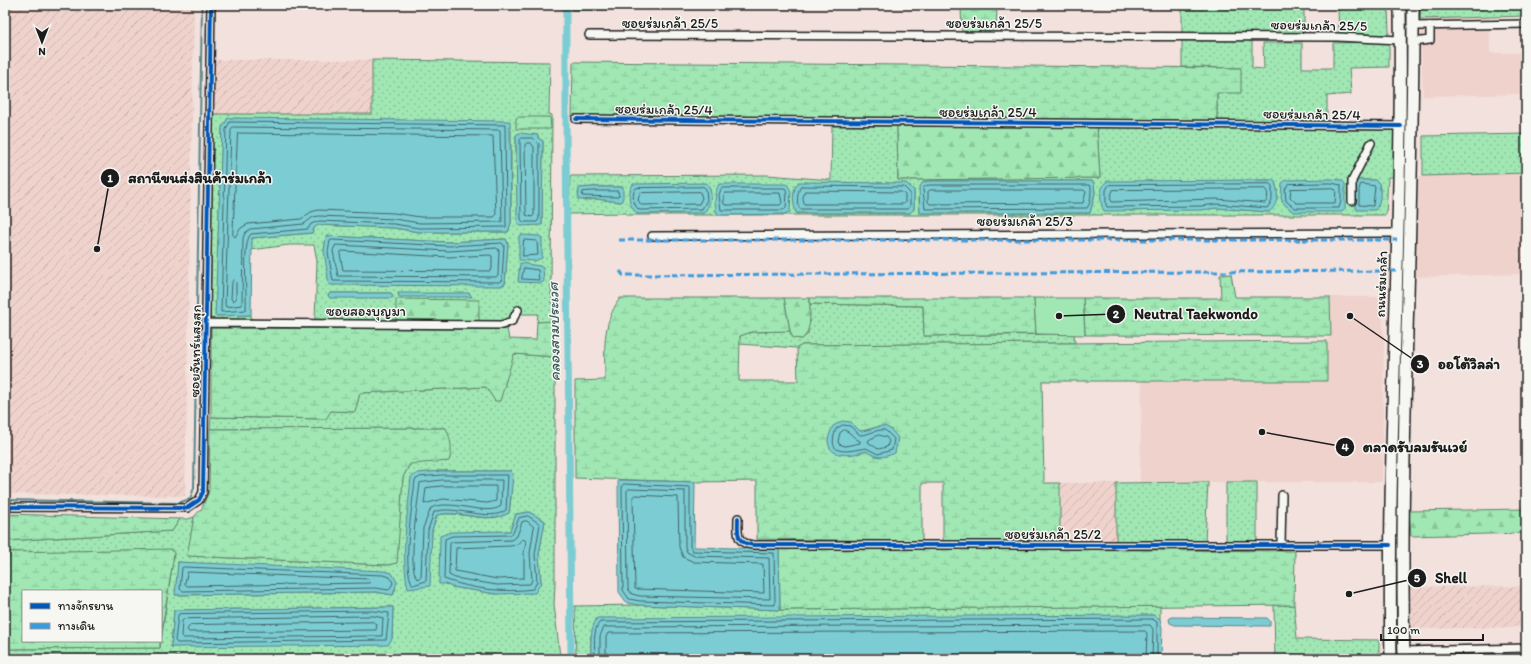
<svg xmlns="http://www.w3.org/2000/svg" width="1531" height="664" viewBox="0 0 1531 664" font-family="Itim,'Playpen Sans Thai',sans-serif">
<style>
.built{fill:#efd2cc}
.industrial{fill:url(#industrial-furrows)}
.grass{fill:url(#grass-dots);stroke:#5e8268;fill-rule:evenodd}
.forest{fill:url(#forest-firs);stroke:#5e8268}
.wetland{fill:url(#wetland-marsh);stroke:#5e8268;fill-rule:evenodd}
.pitch{fill:#a0e7b4;stroke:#5e8268}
.water{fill:#7ccdd3;stroke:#56868a}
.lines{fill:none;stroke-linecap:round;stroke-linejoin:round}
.shore{stroke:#426365;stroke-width:1}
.stream{stroke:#56868a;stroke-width:2}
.canal{stroke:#7ccdd3;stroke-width:7}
.minor-casing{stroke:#1c1c1c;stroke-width:10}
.primary-casing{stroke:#1c1c1c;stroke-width:14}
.minor{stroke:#f6f6f2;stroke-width:7}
.primary{stroke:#f6f6f2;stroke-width:11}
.quiet{stroke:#3c9bdf;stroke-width:3;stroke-dasharray:6 3;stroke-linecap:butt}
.cycleway-casing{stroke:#f6f6f2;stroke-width:6}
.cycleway{stroke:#0057b8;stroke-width:4}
.labels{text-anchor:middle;stroke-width:3;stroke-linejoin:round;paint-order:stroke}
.street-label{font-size:14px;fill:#1c1c1c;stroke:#f6f6f2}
.water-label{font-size:15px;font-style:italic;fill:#3e5a5c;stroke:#f6f6f2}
.leader{fill:none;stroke:#1c1c1c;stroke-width:1.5}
.callout-dot{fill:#1c1c1c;stroke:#f6f6f2;stroke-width:1.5}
.mark-label{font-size:12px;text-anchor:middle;font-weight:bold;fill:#fff}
.callout-label{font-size:15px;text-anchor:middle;font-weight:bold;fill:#1c1c1c;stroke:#f6f6f2;stroke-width:3;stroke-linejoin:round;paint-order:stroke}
</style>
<defs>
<pattern id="industrial-furrows" width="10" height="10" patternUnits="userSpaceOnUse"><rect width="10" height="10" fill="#efd2cc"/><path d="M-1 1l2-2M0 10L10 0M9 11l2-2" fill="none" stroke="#ccb4af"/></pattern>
<pattern id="grass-dots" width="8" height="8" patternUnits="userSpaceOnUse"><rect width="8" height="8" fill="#a0e7b4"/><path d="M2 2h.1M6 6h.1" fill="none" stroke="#89c69a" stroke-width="1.8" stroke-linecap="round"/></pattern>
<pattern id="forest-firs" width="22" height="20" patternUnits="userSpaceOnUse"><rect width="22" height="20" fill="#a0e7b4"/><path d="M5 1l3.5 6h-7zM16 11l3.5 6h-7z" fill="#89c69a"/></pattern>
<pattern id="wetland-marsh" width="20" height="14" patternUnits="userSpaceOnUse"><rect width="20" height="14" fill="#a0e7b4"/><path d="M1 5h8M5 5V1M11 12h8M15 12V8" fill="none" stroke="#89c69a"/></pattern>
</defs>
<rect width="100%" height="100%" fill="#f2e1dc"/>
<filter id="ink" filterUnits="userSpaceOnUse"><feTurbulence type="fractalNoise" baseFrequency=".025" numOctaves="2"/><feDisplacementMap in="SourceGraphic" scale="8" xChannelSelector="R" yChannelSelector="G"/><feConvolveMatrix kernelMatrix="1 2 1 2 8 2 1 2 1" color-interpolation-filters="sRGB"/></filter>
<g filter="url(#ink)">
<path class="built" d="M1489 16 1490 53H1526V94L1423 96 1420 19Z
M1526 173V229L1518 230 1519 274 1414 277 1416 176Z
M1330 297H1381L1384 342 1382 482H1140L1142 380 1327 381V341L1331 336Z"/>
<path class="industrial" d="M5 5H194L185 496 5 494Z
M216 5H492L491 8 216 7Z
M212 60H372V114H213Z
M1526 229V274H1519L1518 230Z
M1060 483H1116V542H1060Z
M1526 586V627L1411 629 1410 587Z"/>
<path class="grass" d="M1158 5H1214L1215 8 1304 9V34L1182 35V8H1158Z
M1343 5H1388L1389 33 1383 35 1339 33 1338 10 1343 9Z
M1421 5H1526V16L1420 19Z
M1182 40H1252V68L1264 69 1263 43H1302V68H1333V43L1389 42V67L1349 68 1351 94 1327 96V122H1217V93L1241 68 1182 67Z
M372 60 550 62 549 114 552 115 551 288 554 321 537 322 538 314H521L507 329 211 328 210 318 213 114H372ZM228 118 511 130V223L508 232H419L394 228 318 225 314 228 312 233 252 238 251 250 289 245H314L317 261 315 320 252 321 251 315 216 316 222 128ZM516 135H538V138L543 141 542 225 516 163ZM326 236 449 242 506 239 508 244 505 284 500 286 324 251ZM330 293H391L393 296H328Z
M832 126H897L898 180 1100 178 1097 126 1394 128V177H1388L1386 215H627L626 213 569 214 570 176 767 175 831 180ZM1274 180C1280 192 1276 202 1269 212L1217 208 1130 211 1185 181ZM1359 180H1375L1380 189 1378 207ZM929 181H1092L1094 183 1095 193 1090 213H920L919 200 923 182ZM906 183 914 190V209L909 213H797ZM593 187H623L621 202 596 199 584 201 578 193 580 188Z
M1526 134V173L1423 176V136Z
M810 304 923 306 924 336 1074 334 1075 343 802 345 797 348 739 344 740 336 751 332 790 331 793 338 802 339 808 334Z
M514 354 555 357V584L554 604 560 657 533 659 5 656V649L160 648 174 553 10 552 7 565 5 635V541L172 531 180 519H188L194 517 188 556 387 565 396 563 403 477 410 464 446 428 210 429 211 417 325 419 331 411 355 412 360 393 487 387 495 401ZM441 471H511V498L509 513C486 525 461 510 437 515L432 530 431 551 418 473ZM529 512 545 521 539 554 541 583 496 594 452 587 445 584 498 532 510 531 516 514ZM178 562 396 588 393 595 376 592 176 595ZM393 607 392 639 171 647 174 610Z
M1208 482 1205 542H1116V483Z
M1226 482H1257V543L1226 542Z
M639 605 780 610 1160 606V619L1153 615 591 635V659H576L575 606Z
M1274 605H1294L1297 639 1379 640V659H1275Z"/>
<path class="forest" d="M897 126H1097L1100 178 898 180Z
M784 298H810C809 312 813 330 802 339L793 338 790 331Z
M396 299 479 300V321L396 320Z
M1526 509V533L1411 536 1409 511Z"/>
<path class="wetland" d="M572 5H806V8L572 10Z
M838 5H1102V7L997 6 996 33H962L961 7H838Z
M573 62 1241 68V93H1217V122L572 116Z
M518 117H550L551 129H516V118Z
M1231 274 1235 297H1330L1331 336 1085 335 1083 298H1221L1220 275Z
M620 298H784L790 331 751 332 740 336 739 381H798L797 348 802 345 1327 341V381H1042L1044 483H1060V542L943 541V483H922V541L757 539V481L695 482 575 478V381L605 380C605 349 601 326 620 298ZM851 422 860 431C873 430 880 422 892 430L866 451 857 454Z
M810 298H1034L1036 334 924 336 923 306 810 304Z
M554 321 555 357 514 354 500 401H495L486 387 360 393 355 412 331 411 326 419 211 417V328L507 329 509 339 536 340 537 322Z
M446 428C451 440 453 449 449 461L410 464 403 477 397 563 387 565 187 556 194 517 202 508 209 491 210 429Z
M5 514 180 519 172 531 5 541Z
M891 548 1295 551 1294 605 780 610 779 549Z
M171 549 174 553 173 561 161 635V591H23V641H160V648L5 649 7 565 10 552Z
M5 656 290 659H5Z"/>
<path class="pitch" d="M1034 298H1083L1085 335 1036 334Z"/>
<path class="water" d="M228 118 510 121 511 223 508 232H419L394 228 318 225 314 228 312 233 252 238 251 315 215 316 222 128Z
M519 133 538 135V138L543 141 542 225 521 226 518 225 517 219 516 135Z
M1331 179 1342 180 1345 184V208L1341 212H1293L1283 203 1281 198 1282 183 1286 180Z
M1274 180C1279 190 1279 205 1269 212L1217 208 1201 210 1104 211C1099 203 1099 187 1107 181Z
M1359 180H1375L1379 183C1381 192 1381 204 1375 210H1357C1352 202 1355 189 1356 181Z
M929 181H1092L1094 183 1095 193 1090 213H920L919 188 923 182Z
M799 182 906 183 914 190V209L910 213H796C793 205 791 189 799 182Z
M707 183C714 194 711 203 704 213L637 214C628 204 627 195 633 184Z
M719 184H787L791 191 790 212 784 214 720 215 716 212C715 202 714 193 719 184Z
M593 187H623V198L621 202 596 199 578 200 579 188Z
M521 235 540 236 542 239V258L535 261 519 260V236Z
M326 236 449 242 506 239 508 244 505 284 500 286 329 285 324 251Z
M520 263 540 266 543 268 544 281 542 283 518 282Z
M330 293H391L393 296 392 298H330L328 296Z
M398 293H469L472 297H399Z
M842 421 851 422 860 431C879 430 883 417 898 438L895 453C883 458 877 459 866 451 855 455 829 460 828 441 828 437 831 430 833 426Z
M441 471H511L513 476 509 513C486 525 461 509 437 515L432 530 430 586 408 589C400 552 408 514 411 477L418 473Z
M618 480 695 482 694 547 779 549 780 610 639 605 627 603 619 592Z
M529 512 545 521 539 554 541 583 535 593 496 594 452 587 445 584H439L440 536 451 532 510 531 516 514Z
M178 562 383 571 392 573 397 582 393 595 376 592 175 595Z
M393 607 392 639 388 645 171 647 174 610Z
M1153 615 1160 619 1162 628 1161 659H591C591 645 589 630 597 618Z
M1172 617 1267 618 1270 621V626L1175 625 1170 623 1169 619Z"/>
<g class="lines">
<path class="shore" d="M230 122 505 125 506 227 419 228 394 224 319 221 311 224 308 229 251 234C242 241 247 297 246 310L221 312 226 130Z
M233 127 500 130 502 222 420 223 394 219 319 216 313 217 304 224 250 229 245 233 243 238 242 305 226 307 225 305 231 131Z
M238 133 493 136 496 215 494 217H420L394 213 318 210 311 212 301 219 248 224 241 228 235 237 233 235Z
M522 138H533L539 144V219L537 222H523L521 219 520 140Z
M527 143H531L534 147V215L532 217 526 215 525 145Z
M1331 183 1341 185V201L1339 208H1295L1286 201 1285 190 1288 184Z
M1270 184 1272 186V201L1267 208 1217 204 1201 206 1107 207 1106 205V190L1109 185Z
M1361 184 1375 186 1373 206 1359 205V190Z
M930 185H1089L1091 187C1091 193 1091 203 1087 208L925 209 923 189 925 186Z
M801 186 904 187 910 193V207L907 209H800C796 204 797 192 801 186Z
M704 187 706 189 707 200 702 209 639 210C633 204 631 194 636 188Z
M722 188H785L787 192 786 208 783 210H721L719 195Z
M1331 188 1336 190 1335 203H1296L1290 197 1291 189Z
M1265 189C1269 192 1268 200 1265 203L1217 199 1112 202 1110 198 1113 190Z
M930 190H1084L1086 192 1083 203 930 204 928 202V192Z
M593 191H618L619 196 617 197 582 196 583 192Z
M805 191 902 192 905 195V203L903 204H804L803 198Z
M700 192 702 198 699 204 641 205 638 200 640 193Z
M725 193H780L782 203 780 205H726L724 204Z
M332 240 449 246 502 243 504 245 502 280 499 282 333 281 328 252 330 241Z
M524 240 537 241 538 255 523 256Z
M336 245 449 251 497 248 499 250 498 275 496 277 338 276 333 251Z
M342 251 449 257 490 255 492 256V269L490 271 343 270 340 254Z
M524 268 538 270 539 280 522 279Z
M234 280 236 282V299L233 301 231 299 232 282Z
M843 425 850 426 860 435C869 435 876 429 885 430L894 439 892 450 878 454 866 448C848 451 825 458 836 429Z
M844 430C850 431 854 439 860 441V443L845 446 839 444 838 441 840 433Z
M879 435 886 437 889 441 887 447 878 449 868 442 869 440Z
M442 475H508L506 510C490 523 454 504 434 512L428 530 426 581 413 585C401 568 413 503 415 480L420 477Z
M442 480H502L501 506C487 517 450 498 431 508L423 528 421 577 417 579C407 565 418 503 420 483Z
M624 484 690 487V546L692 551 774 553 775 605 640 601 629 599 623 590 622 486Z
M442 486H496V501L487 503 443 499 424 504 426 488Z
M629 489 685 491V547L687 552 694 556 769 558 770 599 640 596 632 594 628 589 627 491Z
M635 495 678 497 679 547 683 557 694 562 763 564 764 593 635 589 633 497Z
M528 516 540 524 535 554 537 582 533 589C504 593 471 589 444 579L445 539 452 536 510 535 513 533 519 518Z
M527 521 534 527 530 553 532 580 530 584 497 585 455 578 449 575 450 542 511 540 517 536 522 522Z
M523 539 526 541 524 553V578L497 579 455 571 456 548 511 546 517 544Z
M184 567 383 575 390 577 393 583 389 590 375 588 182 591 180 589 182 568Z
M188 572 369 579 371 581 369 583 187 586 185 584Z
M374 611 389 613 386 640 177 643 175 641 178 616 179 614Z
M374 616 383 618 382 636 183 638 181 636 182 621 184 619Z
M374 622 377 624 376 630 189 632 187 630 190 625Z
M595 659C595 648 592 630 600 622L1152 619 1157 622V659
M600 659V636L604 627 1150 625 1153 629 1152 659
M606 659V637L608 633 1145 631 1147 633 1146 659"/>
<path class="stream" d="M5 500 178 503 190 499 194 488 202 5"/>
<path class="canal" d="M566 5C565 223 570 441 571 659"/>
<g class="minor-casing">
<path id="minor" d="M1413 26 1526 24
M589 35 1337 37 1400 40
M1413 42 1430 40V26
M576 119 1401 126
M1352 201V181L1371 143
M652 236 1397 233
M207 323 502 325 512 321 518 310
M5 507 187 508 199 500 203 492 211 5
M738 518C738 533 735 543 753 545H1390
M1281 545 1282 495
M1404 651 1526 648"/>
</g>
<g class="primary-casing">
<path id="primary" d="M1391 659C1387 441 1403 223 1400 5
M1404 659C1399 441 1414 223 1413 5"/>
</g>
<use href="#minor" class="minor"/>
<use href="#primary" class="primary"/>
<path class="quiet" d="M619 240H1397
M620 271 623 275H635L1396 271"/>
<g class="cycleway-casing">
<path id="cycleway" d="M576 119 1401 126
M5 507 187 508 199 500 203 492 211 5
M738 518C738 533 735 543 753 545H1390"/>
</g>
<use href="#cycleway" class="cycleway"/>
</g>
</g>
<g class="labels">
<g class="street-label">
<text x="670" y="28">ซอยร่มเกล้า 25/5</text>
<text x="994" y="28">ซอยร่มเกล้า 25/5</text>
<text transform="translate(1319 25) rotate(1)" y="5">ซอยร่มเกล้า 25/5</text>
<text transform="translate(664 109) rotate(1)" y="5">ซอยร่มเกล้า 25/4</text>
<text x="988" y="117">ซอยร่มเกล้า 25/4</text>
<text transform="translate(1312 114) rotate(1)" y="5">ซอยร่มเกล้า 25/4</text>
<text x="1025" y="226">ซอยร่มเกล้า 25/3</text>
<text transform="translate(1381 284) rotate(-88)" y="5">ถนนร่มเกล้า</text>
<text x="366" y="316">ซอยสองบุญมา</text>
<text transform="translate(195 351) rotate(-89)" y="5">ซอยจันทร์แสงสุก</text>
<text x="1053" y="539">ซอยร่มเกล้า 25/2</text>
</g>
<g class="water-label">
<text transform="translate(554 332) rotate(-91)" y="5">คลองสามประเวศ</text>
</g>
</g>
<path class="leader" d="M97 249L110 178M1059 316L1116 314M1350 316L1420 364M1262 432L1345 447M1349 594L1417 578"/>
<g class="callout-dot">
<circle cx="97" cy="249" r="4"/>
<circle cx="1059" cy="316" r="4"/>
<circle cx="1350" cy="316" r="4"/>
<circle cx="1262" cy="432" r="4"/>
<circle cx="1349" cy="594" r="4"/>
<circle cx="110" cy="178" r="10"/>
<circle cx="1116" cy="314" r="10"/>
<circle cx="1420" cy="364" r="10"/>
<circle cx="1345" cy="447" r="10"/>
<circle cx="1417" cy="578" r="10"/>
</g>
<g class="mark-label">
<text x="110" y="182">1</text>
<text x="1116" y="318">2</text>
<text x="1420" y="368">3</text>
<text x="1345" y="451">4</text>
<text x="1417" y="582">5</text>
</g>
<g class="callout-label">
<text x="200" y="183">สถานีขนส่งสินค้าร่มเกล้า</text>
<text x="1196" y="319">Neutral Taekwondo</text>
<text x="1469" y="369">ออโต้วิลล่า</text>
<text x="1415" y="452">ตลาดรับลมรันเวย์</text>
<text x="1451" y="583">Shell</text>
</g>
<rect width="1531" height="664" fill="none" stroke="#f6f6f2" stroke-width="20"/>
<rect x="10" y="10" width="1511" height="644" fill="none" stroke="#1c1c1c" stroke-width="1.5" filter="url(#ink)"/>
<rect x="22" y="590" width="140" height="52" fill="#f6f6f2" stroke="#9f9f9c"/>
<rect x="30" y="603" width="20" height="6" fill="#0057b8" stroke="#9f9f9c"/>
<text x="58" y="610" font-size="12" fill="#1c1c1c">ทางจักรยาน</text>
<rect x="30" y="623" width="20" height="6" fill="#3c9bdf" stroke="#9f9f9c"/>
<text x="58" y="630" font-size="12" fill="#1c1c1c">ทางเดิน</text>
<g transform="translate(42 42) rotate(180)" stroke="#f6f6f2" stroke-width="3" paint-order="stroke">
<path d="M0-3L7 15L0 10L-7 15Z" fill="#1c1c1c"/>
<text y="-6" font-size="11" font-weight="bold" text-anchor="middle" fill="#1c1c1c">N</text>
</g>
<path d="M1381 634v6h102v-6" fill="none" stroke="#1c1c1c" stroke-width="2"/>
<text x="1387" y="634" font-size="12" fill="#1c1c1c" stroke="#f6f6f2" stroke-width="3" paint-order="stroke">100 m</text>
</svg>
